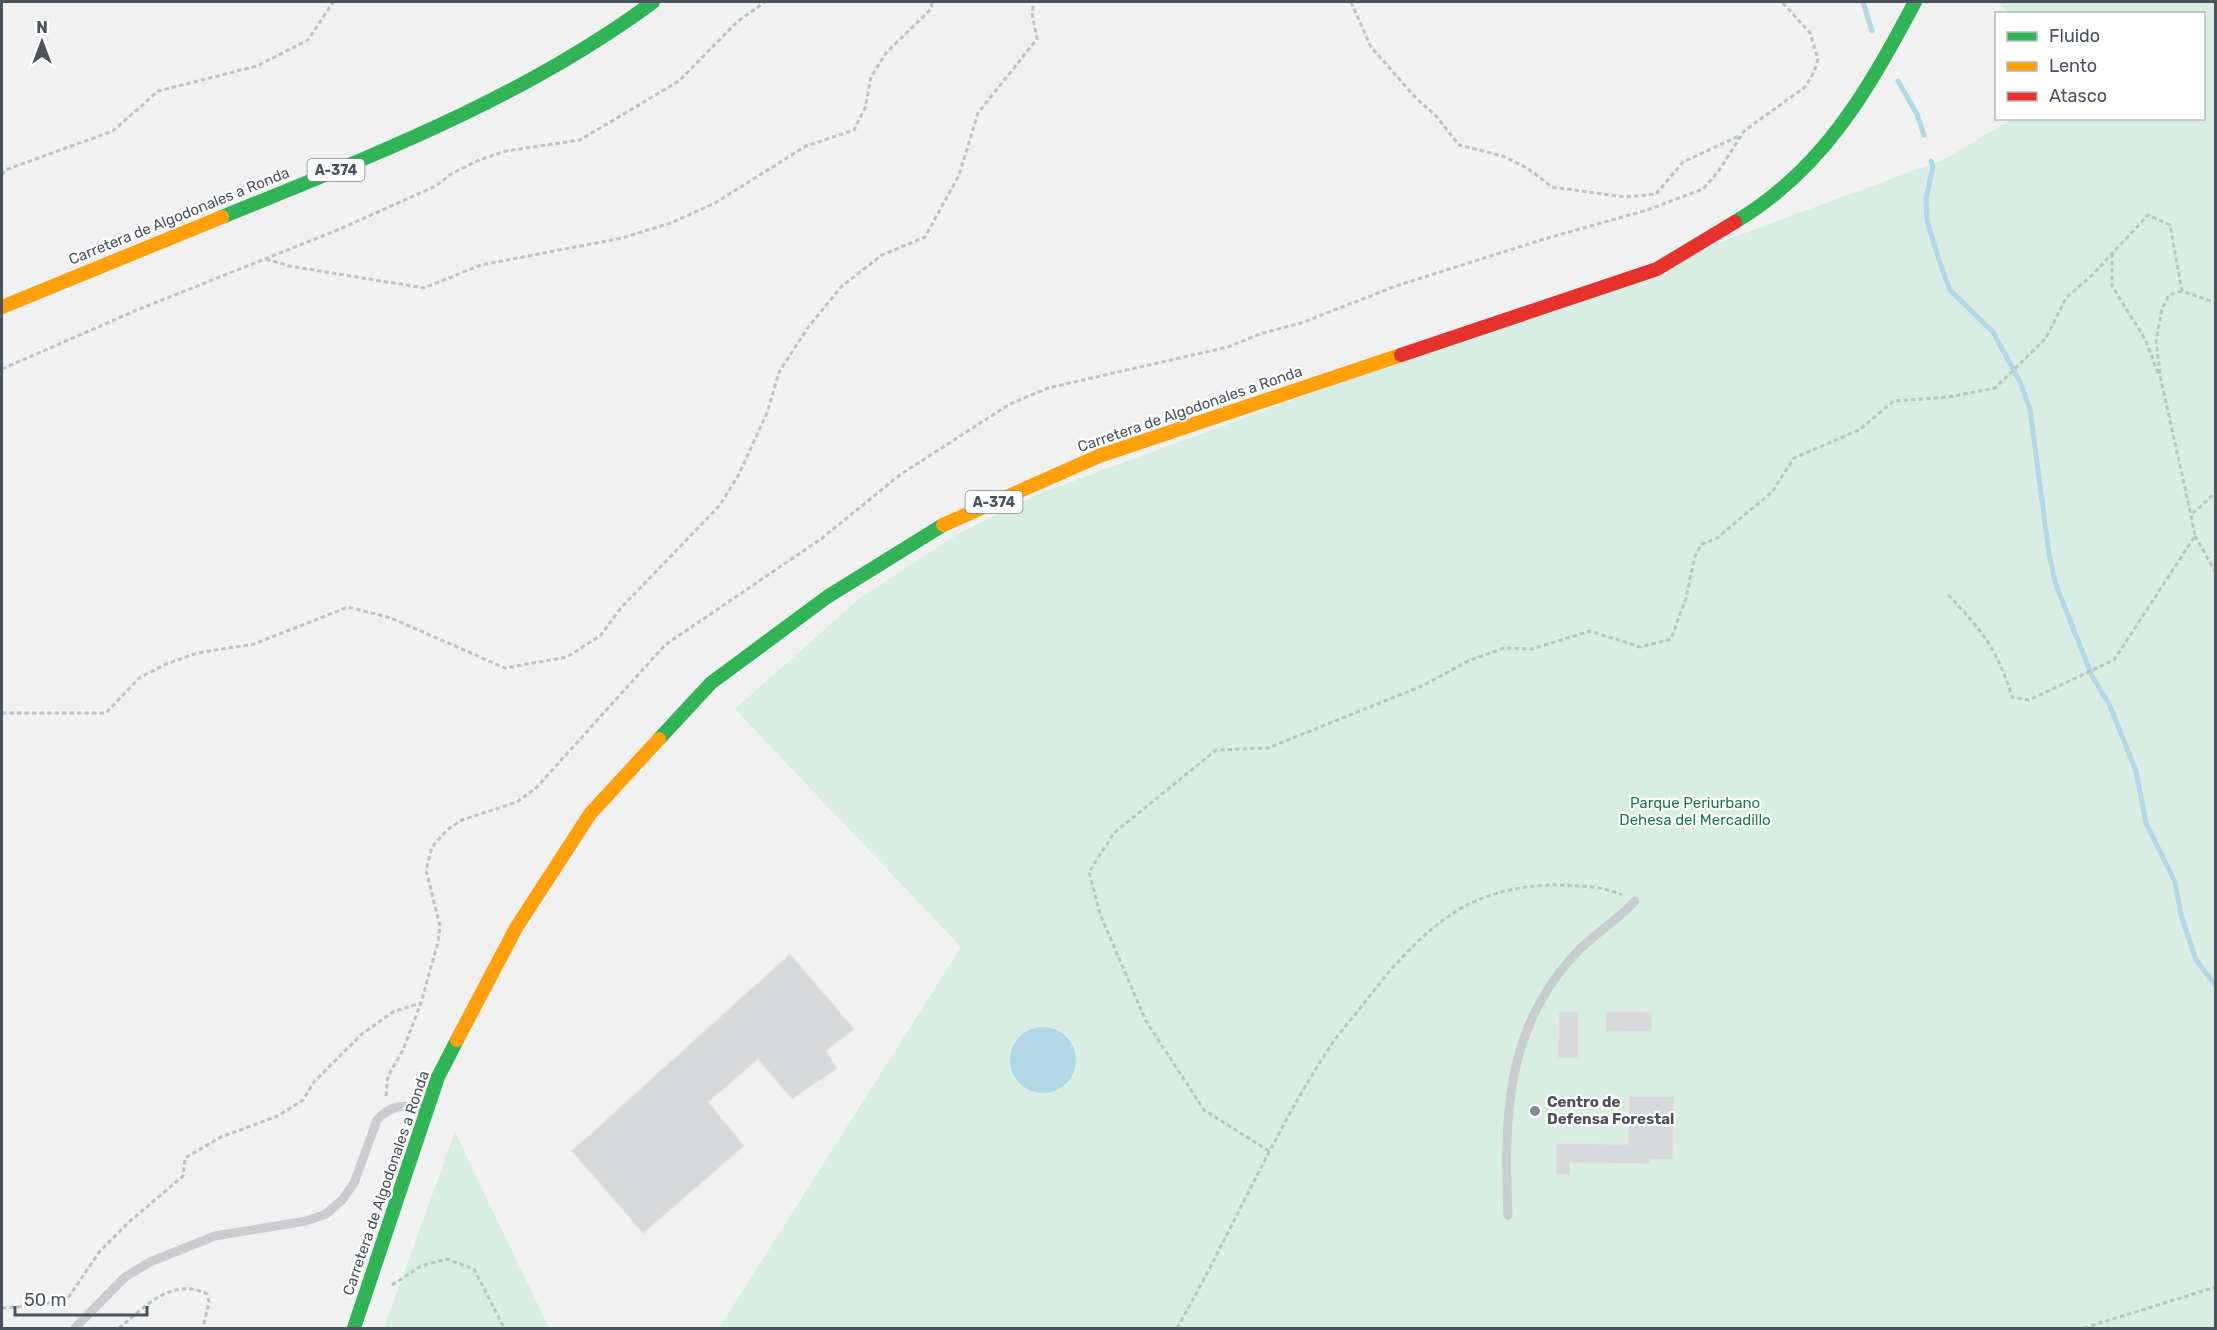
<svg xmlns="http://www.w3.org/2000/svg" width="2217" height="1330" viewBox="0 0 2217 1330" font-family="Rubik,sans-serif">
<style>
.green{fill:#d8eee2}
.water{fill:#b1d8e7}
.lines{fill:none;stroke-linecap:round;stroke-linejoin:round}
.stream{stroke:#b1d8e7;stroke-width:5}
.building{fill:#d7d8da;stroke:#e2e3e3;stroke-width:1.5}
.path{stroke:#bac4c1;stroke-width:3;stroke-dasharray:4.5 3;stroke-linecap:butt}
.lane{stroke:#cbcccf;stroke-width:9}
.fast{stroke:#30b455;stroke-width:14}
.slow{stroke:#ff9f0a;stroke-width:14}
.jam{stroke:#e5322d;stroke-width:14}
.poi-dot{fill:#848a90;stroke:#fff;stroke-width:2}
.labels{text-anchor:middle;stroke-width:4.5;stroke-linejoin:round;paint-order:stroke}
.shield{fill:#fff;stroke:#80868c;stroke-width:1.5}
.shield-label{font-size:14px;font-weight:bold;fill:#4a525b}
.street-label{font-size:15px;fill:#4a525b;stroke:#fff}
.park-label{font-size:15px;fill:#217651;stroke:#fff}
.poi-label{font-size:15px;font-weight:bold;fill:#4a525b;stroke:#fff;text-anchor:start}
</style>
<rect width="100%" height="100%" fill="#f1f1f1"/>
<path class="green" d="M1997 2H2215V1328H719L961 947 735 709 860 598 961 532 1041 493 1945 159 2012 119 2204 118V14L2011 13Z
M455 1132 549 1328H550H384Z"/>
<path class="water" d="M1010 1060a33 33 0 1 1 66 0a33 33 0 1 1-66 0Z"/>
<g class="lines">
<path class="stream" d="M1863 2 1872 31
M1898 81 1917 114 1924 135
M1931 161 1933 166 1926 199 1927 221 1941 266 1950 290 1993 332 2020 382 2030 409 2049 554 2056 585 2092 676 2110 706 2136 771 2146 823 2175 882 2181 915 2196 960 2216 986"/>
</g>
<path class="building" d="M790 954 854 1029 826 1051 837 1068 792 1099 758 1059 708 1102 744 1146 643 1233 572 1151Z
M1559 1011H1578V1058H1558Z
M1606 1011 1652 1012V1032L1606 1031Z
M1629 1096H1674L1673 1160 1650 1159V1164L1570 1163V1175L1556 1174V1143L1628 1144Z"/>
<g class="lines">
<path class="path" d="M1351 2 1371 47 1415 97 1436 116 1459 145 1503 156 1527 168 1552 187 1625 197 1656 194 1683 162 1739 136
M2 175 5 170 113 131 158 91 257 66 308 40 333 2
M2112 253V286L2145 339 2158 373
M266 259 289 266 424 288 481 265 622 238 671 223 715 203 806 146 854 130 865 108 871 77 886 53 931 9 932 2
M2182 291 2169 295 2162 309 2156 341 2161 380 2191 515
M2 369 137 310 340 229 436 186 451 174 479 160 506 151 580 140 679 81 737 22 765 2
M2195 536 2216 573
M1948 595C1981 629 1998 650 2012 697L2029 700 2114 660 2195 536 2191 515 2216 492
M2 713H106L139 678 166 664 197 653 254 644 348 607 391 618 505 668 567 657 601 635 620 609 720 505 738 476 767 413 779 372 809 326 842 286 882 255 925 237 959 175 978 113 1037 39 1032 13 1034 2
M386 1096 388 1076 403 1050 421 1003 438 942 440 926 426 870 432 847 447 830 462 820 517 802 536 788 665 645 821 539 901 474 1010 404 1048 388 1228 347 1263 333 1301 323 1396 286 1541 240 1647 210 1703 189 1718 172 1744 131 1805 87 1814 72 1818 59 1810 33 1782 2
M1269 1151 1204 1110 1146 1021 1100 914 1089 872 1114 833 1216 750 1268 748 1422 686 1468 661 1504 648 1532 649 1590 631 1640 647 1671 639 1686 598 1695 556 1702 544 1717 538 1772 492 1794 458 1859 430 1894 401 1949 397 1995 388 2046 338 2066 298 2093 274 2148 215 2170 225 2182 291 2216 303
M392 1285 421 1266 447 1259 474 1269 504 1328
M2 1308 41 1305 68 1298 100 1251 129 1222 183 1176 185 1158 221 1137 278 1116 303 1100 314 1082 362 1034 393 1012 421 1003
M119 1328C144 1308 172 1276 207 1294L209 1302 203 1328
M1177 1328C1230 1236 1271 1137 1329 1048 1340 1032 1353 1017 1365 1002 1391 968 1419 935 1455 912 1484 893 1526 884 1560 885 1580 886 1603 886 1622 895
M2084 1328 2216 1287"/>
<path class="lane" d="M1508 1215C1504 1118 1505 1028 1576 953 1594 934 1617 921 1635 901
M75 1328 125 1277 150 1262 215 1236 306 1221 326 1214 342 1200 354 1183 377 1120C391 1105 403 1104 423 1109"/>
<path class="fast" d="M222 217C371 156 522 99 653 2
M1735 222C1824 169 1868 90 1915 2
M659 739 711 683 827 597 943 525
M354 1328 438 1077 457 1040"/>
<path class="slow" d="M2 307 222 217
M943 525 1099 456 1401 355
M457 1040 516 928 590 814 659 739"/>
<path class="jam" d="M1401 355 1657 269 1735 222"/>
</g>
<circle class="poi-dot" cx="1535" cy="1111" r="6"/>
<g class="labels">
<g class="shield">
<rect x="307.5" y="159" width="57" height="22" rx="4.5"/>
<rect x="965.5" y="491" width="57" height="22" rx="4.5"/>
</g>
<g class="shield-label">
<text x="336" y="175">A-374</text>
<text x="994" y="507">A-374</text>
</g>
<g class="street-label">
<text transform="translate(179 216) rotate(-22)" y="5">Carretera de Algodonales a Ronda</text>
<text transform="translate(1190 409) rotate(-19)" y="5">Carretera de Algodonales a Ronda</text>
<text transform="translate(386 1183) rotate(-71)" y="5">Carretera de Algodonales a Ronda</text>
</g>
<g class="park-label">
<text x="1695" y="808">Parque Periurbano<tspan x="1695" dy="17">Dehesa del Mercadillo</tspan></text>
</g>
<g class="poi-label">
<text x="1547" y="1107">Centro de<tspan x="1547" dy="17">Defensa Forestal</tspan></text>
</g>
</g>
<rect width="2217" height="1330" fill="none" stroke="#4a525b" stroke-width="6"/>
<rect x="1995" y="12" width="210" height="108" fill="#ffffff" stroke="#b7babd" stroke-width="1.5"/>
<rect x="2007" y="32" width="30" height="9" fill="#30b455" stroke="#b7babd" stroke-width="1.5"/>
<text x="2049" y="42" font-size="18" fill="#4a525b">Fluido</text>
<rect x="2007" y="62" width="30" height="9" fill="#ff9f0a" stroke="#b7babd" stroke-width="1.5"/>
<text x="2049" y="72" font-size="18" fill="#4a525b">Lento</text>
<rect x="2007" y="92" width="30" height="9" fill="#e5322d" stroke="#b7babd" stroke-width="1.5"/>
<text x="2049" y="102" font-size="18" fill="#4a525b">Atasco</text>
<g transform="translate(42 42)" stroke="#ffffff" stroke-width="4.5" paint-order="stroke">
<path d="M0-4.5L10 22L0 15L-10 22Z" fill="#4a525b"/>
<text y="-9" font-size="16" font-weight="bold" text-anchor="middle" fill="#4a525b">N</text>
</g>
<path d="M15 1306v9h132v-9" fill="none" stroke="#4a525b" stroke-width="3"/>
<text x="24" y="1306" font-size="18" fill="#4a525b" stroke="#ffffff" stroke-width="4.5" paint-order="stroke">50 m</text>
</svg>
